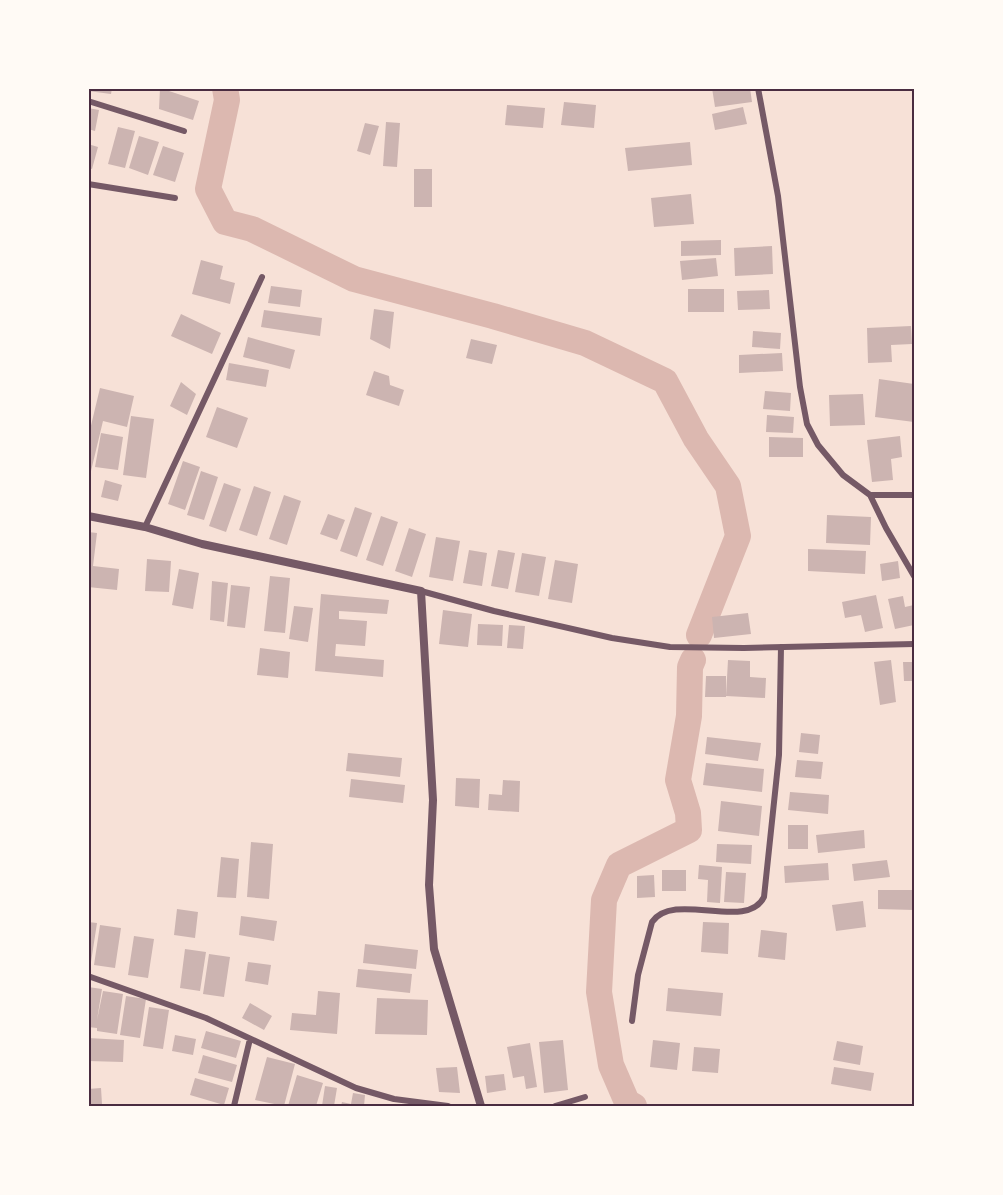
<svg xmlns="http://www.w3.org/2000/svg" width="1003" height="1195" viewBox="0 0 1003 1195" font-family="Commissioner,sans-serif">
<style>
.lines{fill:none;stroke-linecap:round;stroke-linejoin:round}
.river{stroke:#dcb8b0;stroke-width:26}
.building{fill:#ccb4b1}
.minor{stroke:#755966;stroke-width:6}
.tertiary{stroke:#755966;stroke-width:8}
.neatline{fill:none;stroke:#4a2c40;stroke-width:2}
</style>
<rect width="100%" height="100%" fill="#f7e1d7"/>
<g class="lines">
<path class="river" d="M225 88 227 100 208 189 225 222 252 229 354 279 493 316 585 343 665 381 696 439 728 486 738 536 699 635
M634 1106 627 1102 611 1065 599 992 604 900 619 865 689 830 688 813 678 780 689 716 690 667 693 660"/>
</g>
<path class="building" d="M88 88H112L111 94 88 91Z
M160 88 199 101 193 120 159 109Z
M712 88H750L752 102 715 107Z
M564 102 596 105 594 128 561 125Z
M507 105 545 108 543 128 505 125Z
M743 107 747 124 715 130 712 114Z
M88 108 99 110 95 131 88 129Z
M386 122 400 123 397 167 383 166Z
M365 123 379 126 370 155 357 151Z
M118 127 135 131 125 168 108 164Z
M139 136 159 142 148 175 129 168Z
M690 142 692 165 628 171 625 148Z
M88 144 98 147 92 169 88 168Z
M163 146 184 153 175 182 153 175Z
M414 169H432V207H414Z
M691 194 694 224 654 227 651 198Z
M721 240V255L681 256V241Z
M772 246 773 274 735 276 734 248Z
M716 258 718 276 682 280 680 261Z
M201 260 223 266 220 279 235 283 230 304 192 294Z
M271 286 302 290 300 307 268 303Z
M688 289H724V312H688Z
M769 290 770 309 738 310 737 291Z
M374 309 394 312 390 349 370 339Z
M264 310 322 318 320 336 261 327Z
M181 314 221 333 212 354 171 336Z
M911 326 912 344 891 345 892 362 868 363 867 328Z
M753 331 781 333 780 349 752 347Z
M248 337 295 350 290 369 243 357Z
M471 339 497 345 492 364 466 358Z
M782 353 783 371 739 373V355Z
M229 363 269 370 266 387 226 380Z
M374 371 389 376 390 385 404 390 399 406 366 395Z
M879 379 914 384V422L875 417Z
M181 382 196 394 187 415 170 406Z
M100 388 134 396 127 427 103 421 91 471H88V438Z
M765 391 791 393 790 411 763 409Z
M863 394 865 425 830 426 829 395Z
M217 407 248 418 237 448 206 437Z
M767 415 794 417 793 433 766 432Z
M131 416 154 419 146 478 123 475Z
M101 433 123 437 118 470 95 467Z
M900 436 902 457 891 459 893 480 872 482 867 440Z
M769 437 803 438V457H769Z
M183 461 200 467 185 510 168 504Z
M201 471 218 477 204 520 187 515Z
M105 480 122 485 118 501 101 497Z
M224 483 241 489 226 532 209 526Z
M254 486 271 492 257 536 239 530Z
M284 495 301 501 287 545 269 539Z
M355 507 372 513 357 557 340 551Z
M328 514 345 520 337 540 320 534Z
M827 515 871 517 870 545 826 543Z
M381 516 398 522 383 566 366 560Z
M409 528 426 534 412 577 395 571Z
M88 532 97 533 93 566 119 569 117 590 88 587Z
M436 537 460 541 453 581 429 577Z
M808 549 866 551 865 574 808 571Z
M469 550 487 553 482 586 463 583Z
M498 550 515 553 508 589 491 586Z
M522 553 546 557 539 596 515 592Z
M147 559 171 561 169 592 145 591Z
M555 560 578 564 572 603 548 599Z
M898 561 900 578 882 581 880 564Z
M179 569 199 573 193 609 172 605Z
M270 576 290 578 285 633 264 631Z
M212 581 228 583 224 622 210 620Z
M231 585 250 587 245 628 227 626Z
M321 594 389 600 387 614 339 611V619L367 621 365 646 336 644 335 656 384 660 383 677 315 671Z
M876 595 883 628 865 632 861 615 845 618 842 602Z
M903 596 905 607 914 605V625L895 629 888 599Z
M294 606 313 608 308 642 289 639Z
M443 610 472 614 468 647 439 644Z
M748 613 751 634 714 638 712 617Z
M478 624 503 625 502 646 477 645Z
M509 625 525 626 523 649 507 648Z
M260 648 290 652 288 678 257 675Z
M728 660 750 661V677L766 678 765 698 726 696Z
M891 660 896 702 880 705 874 662Z
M903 662H914V681H904Z
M706 676H726V697H705Z
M801 733 820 735 818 754 799 752Z
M707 737 761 743 758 761 705 754Z
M348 753 402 758 400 777 346 771Z
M797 760 823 762 821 779 795 777Z
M706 763 764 769 762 792 703 785Z
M456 778 480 779 479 808 455 806Z
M351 779 405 785 403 803 349 797Z
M503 780 520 781 519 812 488 810 489 794 502 795Z
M790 792 829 795 828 814 788 810Z
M721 801 762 806 759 836 718 831Z
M788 825H808V849H788Z
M864 830 865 848 818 853 816 835Z
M251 842 273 844 269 899 247 897Z
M717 844 752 845 751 864 716 862Z
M221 857 239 859 236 898 217 897Z
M887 860 890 877 854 881 852 864Z
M828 863 829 880 785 883 784 866Z
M699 865 722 867 720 903 707 902 708 880 698 879Z
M662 870H686V891H662Z
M726 872 746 873 744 903 724 902Z
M654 875 655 897 637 898V876Z
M878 890H914V910L878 909Z
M863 901 866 927 836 931 832 905Z
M177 909 198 912 195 938 174 935Z
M241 916 277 921 274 941 239 935Z
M88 922 97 923 91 962H88Z
M703 922 729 923 728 954 701 952Z
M100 925 121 928 115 968 94 965Z
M761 930 787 933 785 960 758 957Z
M134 936 154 939 148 978 128 975Z
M365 944 418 950 416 969 363 963Z
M185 949 206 952 200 991 180 988Z
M209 954 230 957 224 997 203 994Z
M248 962 271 965 268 985 245 981Z
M358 969 412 974 410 993 356 987Z
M88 987 102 989 97 1020 103 991 123 994 117 1034 97 1031V1028L88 1027Z
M668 988 723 993 721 1016 666 1011Z
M318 991 340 993 337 1034 290 1030 292 1013 316 1015Z
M126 996 146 999 140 1038 120 1035Z
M377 998 428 1000 427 1035 375 1034Z
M250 1003 272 1016 264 1030 242 1018Z
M149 1007 169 1010 163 1049 143 1046Z
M206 1031 241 1041 236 1058 201 1048Z
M175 1035 196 1039 193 1055 172 1051Z
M88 1038 124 1040 123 1062 88 1061Z
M563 1040 568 1090 544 1093 539 1042Z
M653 1040 680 1043 677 1070 650 1067Z
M837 1041 863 1046 860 1065 833 1060Z
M530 1043 537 1087 526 1089 524 1076 513 1078 507 1047Z
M694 1047 720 1049 718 1073 692 1071Z
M203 1055 237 1065 232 1082 198 1073Z
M267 1057 295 1064 284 1106 255 1100Z
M457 1067 460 1093 439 1092 436 1068Z
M834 1067 874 1073 871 1091 831 1084Z
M504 1074 506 1090 487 1093 485 1076Z
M297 1075 323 1083 316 1106H288Z
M195 1078 229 1088 224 1105 190 1095Z
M325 1086 337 1088 334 1106H322Z
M101 1088 102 1104 88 1105V1089Z
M353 1093 365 1095 364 1106H341L342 1102 351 1104Z"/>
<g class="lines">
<path class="minor" d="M758 88 778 196 800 387 807 424 818 445 843 475 870 495 886 528 914 576
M88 101 184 131
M88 184 175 198
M870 495H914
M145 527 262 277
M421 591 494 611 612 638 670 647 744 648 914 644
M88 976 206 1018 356 1088 394 1099 448 1106
M632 1021 638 975 652 922C674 890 747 932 764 897L779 755 781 647
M234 1106 250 1039
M555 1106 585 1097"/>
<path class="tertiary" d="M88 516 145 527 202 544 421 591 433 800 429 885 434 949 481 1106"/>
</g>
<rect width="1003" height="1195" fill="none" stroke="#fffaf5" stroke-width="180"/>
<rect x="90" y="90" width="823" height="1015" class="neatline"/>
</svg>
